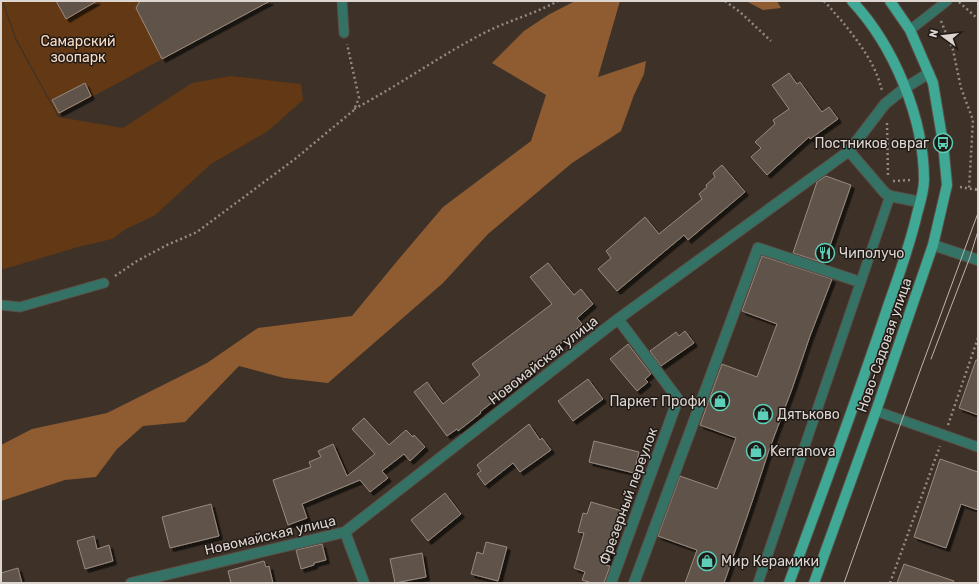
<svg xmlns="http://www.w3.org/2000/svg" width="979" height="584" viewBox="0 0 979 584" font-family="Rubik,sans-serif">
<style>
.green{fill:#633915}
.forest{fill:#8f5c32}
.building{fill:#615349;stroke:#988a7f;filter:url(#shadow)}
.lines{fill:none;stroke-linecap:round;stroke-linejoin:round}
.service-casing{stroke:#5a4f46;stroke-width:11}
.minor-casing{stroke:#5a4f46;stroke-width:12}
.primary-casing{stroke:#5a4f46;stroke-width:12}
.path{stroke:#948a83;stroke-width:2.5;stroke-dasharray:2 3;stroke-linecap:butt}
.service{stroke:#357266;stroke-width:9}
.minor{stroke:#357266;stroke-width:10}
.primary{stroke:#40a996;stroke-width:10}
.tram{stroke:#beb5af;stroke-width:1}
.labels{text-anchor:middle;stroke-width:3;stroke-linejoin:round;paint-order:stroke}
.park-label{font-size:14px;fill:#fadbc3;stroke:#201a16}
.poi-label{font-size:14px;fill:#ddd5d0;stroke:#201a16;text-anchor:start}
.street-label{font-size:14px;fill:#ddd5d0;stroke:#201a16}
</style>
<defs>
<filter id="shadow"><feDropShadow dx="3.5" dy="3.5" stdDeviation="0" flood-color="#0009"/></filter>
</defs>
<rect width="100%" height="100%" fill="#3d3128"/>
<path class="green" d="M1 1H2L15 39 58 117 123 128 192 83 231 76 301 84 303 100 268 131 211 164 154 216 126 229 112 239 78 247 4 269 1 268Z
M3 1H271L58 115 16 38Z"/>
<path class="forest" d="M575 1H620L598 77 646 61 644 74 634 95 621 131 572 163 488 234 443 283 328 383 284 378 239 366 185 422 143 426 117 449 96 477 65 480 1 501V445L32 429 107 413 207 363 258 328 352 316 398 260 443 207 531 141 546 95 492 63 524 31 548 15Z
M746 1H777L781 8 763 10Z"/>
<path class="building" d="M56 1H97L66 19Z
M140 1H270L162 59 136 8Z
M789 73 797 84 800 82 822 112 829 107 838 119 810 139 809 137 767 175 751 157 761 148 755 142 775 124 773 120 789 109 772 85Z
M85 83 91 96 59 113 52 100Z
M722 165 745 192 688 240 684 235 617 291 598 269 611 258 606 251 645 217 659 234 702 199 699 194 707 187 706 185 715 177 713 173Z
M826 176 851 185 824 263 793 253 817 182Z
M762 256 832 279 810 336 792 389 769 450 752 502 724 583H685L697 550 658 536 680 476 717 489 736 438 700 425 722 364 757 377 777 324 742 311Z
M548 263 574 295 581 289 593 304 577 318 582 324 560 344 529 368 532 371 480 412 481 413 458 431 457 429 447 436 414 392 427 382 443 404 480 375 472 364 552 304 530 277Z
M685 331 694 343 661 366 650 351 676 332 679 336Z
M628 344 651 374 645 379 648 382 637 391 610 359Z
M976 360H978V415L959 408Z
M588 379 603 399 573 421 558 401Z
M364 418 389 445 406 430 413 437 414 435 425 447 410 461 404 454 382 471 388 478 370 492 360 480 302 504 307 518 288 525 273 480 311 467 309 462 321 457 318 451 333 444 347 476 375 454 352 429Z
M529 424 540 440 542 438 551 450 520 472 513 463 485 485 477 474 481 471 477 465Z
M594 441 639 452 634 473 589 462Z
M940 459 978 472V510L961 504 946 548 914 537Z
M445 493 461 514 428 541 411 520Z
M591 502 622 511 606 565 610 566 604 583H592L582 580 585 572 574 568 584 533 578 532 583 513 587 514Z
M211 504 219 536 170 548 162 517Z
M94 536 97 549 109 545 113 561 85 569 77 541Z
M486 542 507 547 498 581 471 574 477 552 483 554Z
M322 544 326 560 314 563V565L301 569 296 550Z
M422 553 426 577 395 583 390 559Z
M264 561 266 567 269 566 273 583H231L228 571Z
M904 564 954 581 953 583H897Z
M18 568 22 583H1V573Z"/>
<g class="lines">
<g class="service-casing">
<path id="service" d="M342 1 344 33
M910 30 947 1
M1 305 20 307 104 283
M876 411 978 447
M758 583 890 196"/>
</g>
<g class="minor-casing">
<path id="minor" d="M849 151 885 193 890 196 920 202
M933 245 978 260
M345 532 364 583
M131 583 345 532 618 319 849 151 885 104 905 88 929 73
M611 583 678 399 618 319
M634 583 758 248 854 280"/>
</g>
<g class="primary-casing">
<path id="primary" d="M789 583C823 491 857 399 888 306 899 275 910 245 917 214 920 203 924 191 924 180 924 118 894 46 852 1
M814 583 876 411 933 245 947 185 943 143 933 83 910 30 890 1"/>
</g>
<path class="path" d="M725 1 740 12 771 41
M824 1C830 7 835 14 841 20 858 41 876 64 882 91
M959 2 978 19
M941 21 953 50 961 88 973 120 969 189
M354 109C400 85 442 54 488 31 511 20 536 13 558 1
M887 123 888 176
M893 181 912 180
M960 187 978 190
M976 190 978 185
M115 276 137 261 167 245 197 232 295 159 354 110 359 98 347 44
M948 425 978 338
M890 583 940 446"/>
<use href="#service" class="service"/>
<use href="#minor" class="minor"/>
<use href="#primary" class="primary"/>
<path class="tram" d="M931 359 970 257 978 231
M844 583 902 420 978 213"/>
</g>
<defs>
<g id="bus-ring" transform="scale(1)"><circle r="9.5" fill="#201a16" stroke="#5dceb8" stroke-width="1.5"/><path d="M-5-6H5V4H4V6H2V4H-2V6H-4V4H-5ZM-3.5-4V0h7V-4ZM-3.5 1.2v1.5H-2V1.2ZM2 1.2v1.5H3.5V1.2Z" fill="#5dceb8"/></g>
<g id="restaurant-ring" transform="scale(1)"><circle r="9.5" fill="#201a16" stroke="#5dceb8" stroke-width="1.5"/><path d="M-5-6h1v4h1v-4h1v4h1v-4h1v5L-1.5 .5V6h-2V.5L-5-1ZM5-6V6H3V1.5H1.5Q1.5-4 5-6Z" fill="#5dceb8"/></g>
<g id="shop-ring" transform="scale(1)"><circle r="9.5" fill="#201a16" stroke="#5dceb8" stroke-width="1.5"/><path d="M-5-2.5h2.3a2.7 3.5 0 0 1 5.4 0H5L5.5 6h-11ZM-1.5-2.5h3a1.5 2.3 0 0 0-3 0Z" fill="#5dceb8"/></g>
</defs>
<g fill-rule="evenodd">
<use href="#bus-ring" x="943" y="143"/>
<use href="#restaurant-ring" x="825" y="253"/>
<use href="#shop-ring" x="720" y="401"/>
<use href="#shop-ring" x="763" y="414"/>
<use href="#shop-ring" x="756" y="451"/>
<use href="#shop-ring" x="707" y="561"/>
</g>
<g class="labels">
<g class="park-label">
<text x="78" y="46">Самарский<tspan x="78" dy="16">зоопарк</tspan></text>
</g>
<g class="poi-label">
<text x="929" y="148" text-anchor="end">Постников овраг</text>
<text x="839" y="258">Чиполучо</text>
<text x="706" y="406" text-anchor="end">Паркет Профи</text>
<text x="777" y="419">Дятьково</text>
<text x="770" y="456">Kerranova</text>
<text x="721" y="566">Мир Керамики</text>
</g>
<g class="street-label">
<text transform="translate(884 345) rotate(-71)" y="5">Ново-Садовая улица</text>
<text transform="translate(543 360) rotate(-38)" y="5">Новомайская улица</text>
<text transform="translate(628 496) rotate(-70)" y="5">Фрезерный переулок</text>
<text transform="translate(270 535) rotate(-13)" y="5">Новомайская улица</text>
</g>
</g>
<rect width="979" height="584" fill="none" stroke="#ddd5d0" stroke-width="4"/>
<g transform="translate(943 36) rotate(285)" stroke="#201a16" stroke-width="3" paint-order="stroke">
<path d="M0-3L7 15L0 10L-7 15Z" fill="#ddd5d0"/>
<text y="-6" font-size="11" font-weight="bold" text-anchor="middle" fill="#ddd5d0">N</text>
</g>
</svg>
